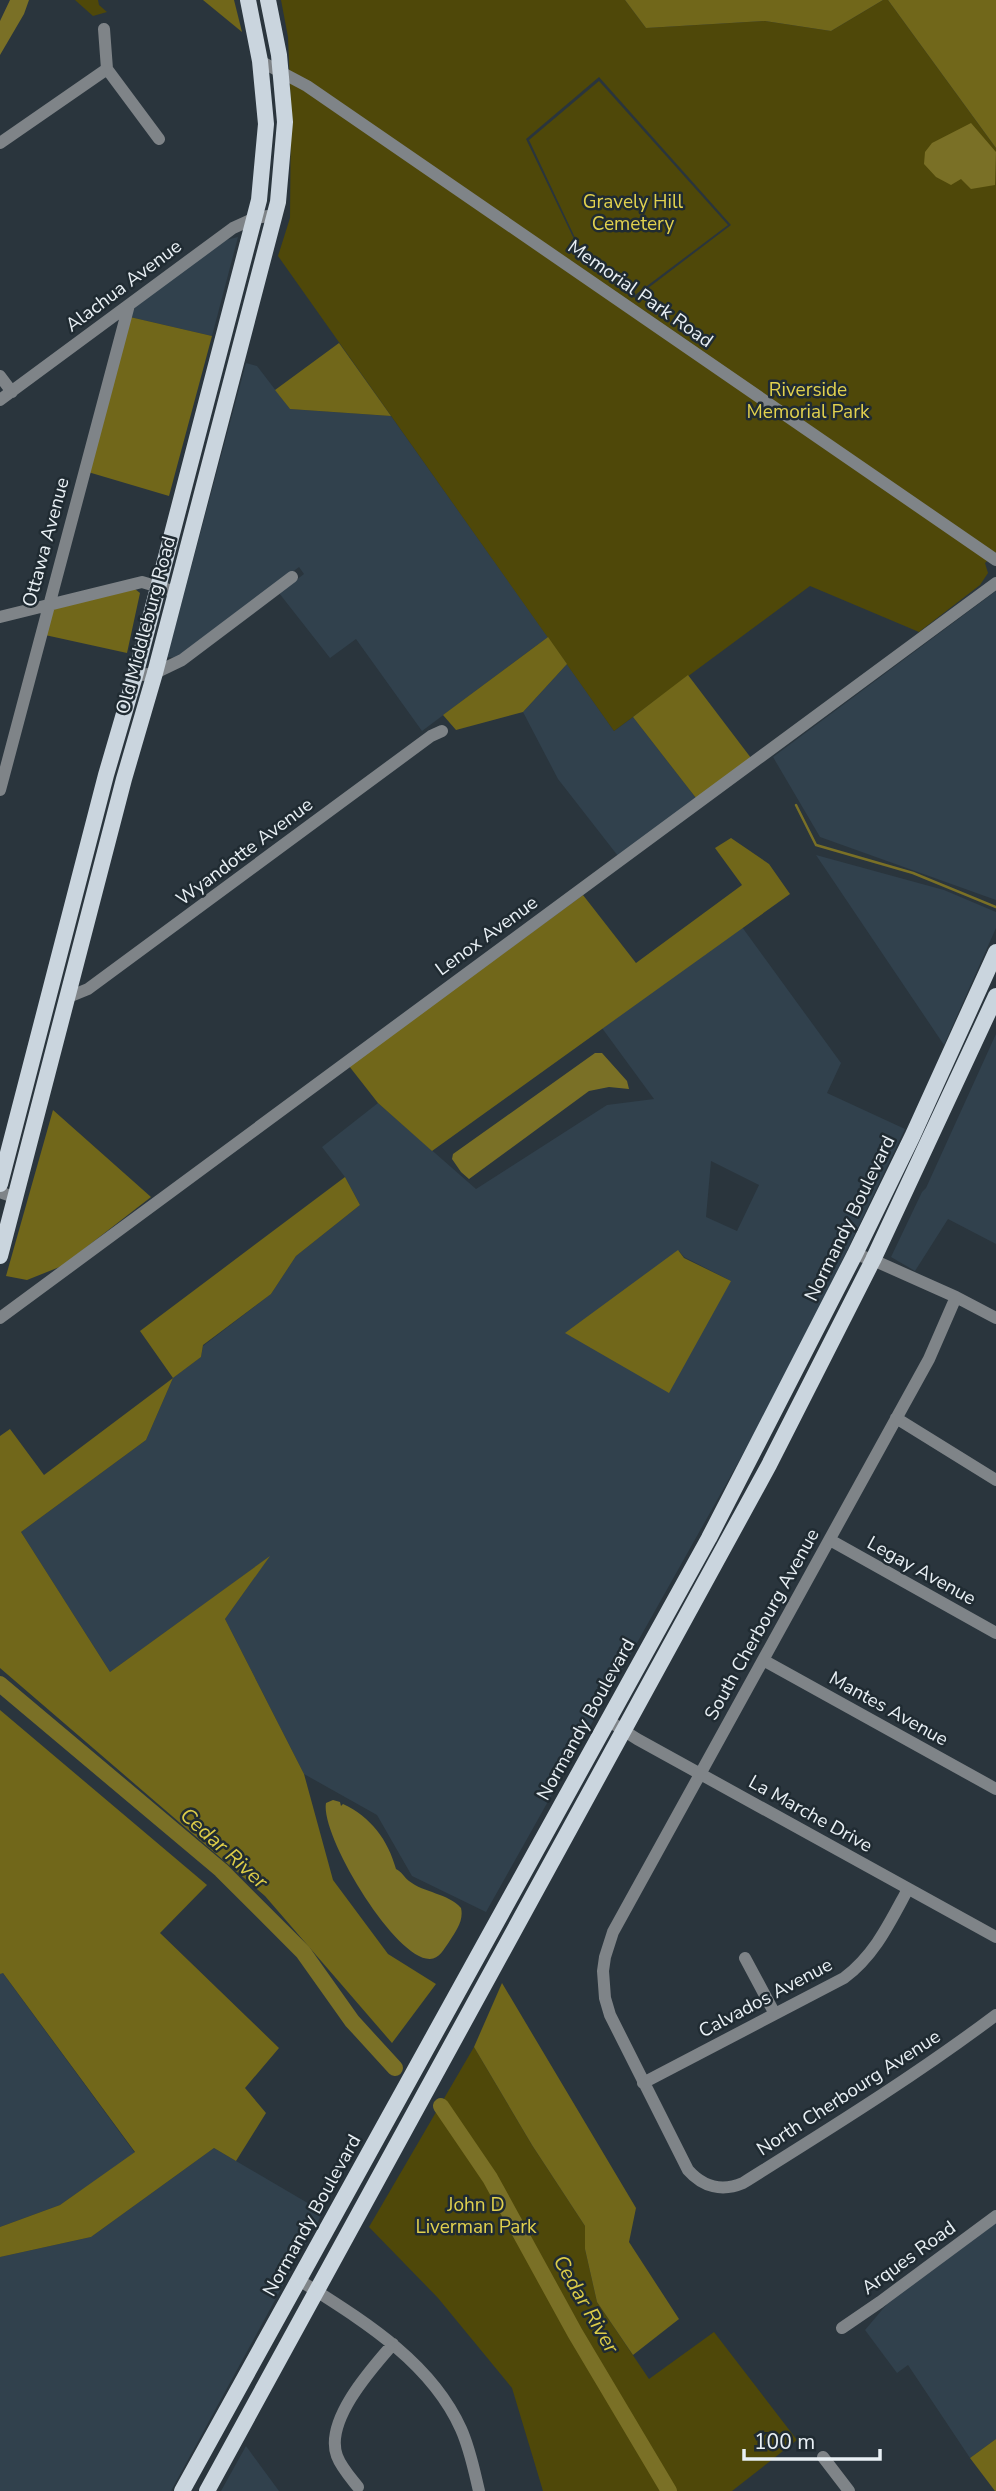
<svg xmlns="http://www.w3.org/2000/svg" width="996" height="2491" viewBox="0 0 996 2491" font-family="'Nunito Sans',sans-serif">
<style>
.built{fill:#31414d;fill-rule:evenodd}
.green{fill:#4f4809;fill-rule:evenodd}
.forest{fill:#71671a}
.water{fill:#7a7026}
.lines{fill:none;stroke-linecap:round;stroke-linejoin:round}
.stream{stroke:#7a7026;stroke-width:2.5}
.river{stroke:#7a7026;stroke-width:16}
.minor{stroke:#7f8488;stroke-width:12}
.major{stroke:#cad5de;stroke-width:16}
.labels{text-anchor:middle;stroke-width:5;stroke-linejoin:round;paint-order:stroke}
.park-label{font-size:19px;fill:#e1d14e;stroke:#202b32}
.street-label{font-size:19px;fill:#e9f0f5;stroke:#202b32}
.water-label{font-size:21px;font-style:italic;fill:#dccc48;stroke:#202b32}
</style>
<rect width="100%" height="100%" fill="#2a353d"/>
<path class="built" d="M238 237 212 336 130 317 137 304 222 241Z
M246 363 257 366 290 409 391 416 548 637 422 731 356 639 330 658 279 593 304 574 299 567 184 654 177 658 167 657Z
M996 591V900L820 837 773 757Z
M567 664 614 731 633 717 696 798 618 856 558 779 523 712Z
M816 855 944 890 996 912V928L944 1045Z
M742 927 841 1063 827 1093 905 1129 834 1278 757 1429 486 1912 412 1876 377 1815 304 1774 225 1619 268 1558 110 1672 21 1532 146 1440 173 1378 201 1357 203 1346 271 1294 296 1256 360 1205 345 1177 322 1147 378 1103 476 1189 607 1105 654 1099 602 1028ZM711 1161 759 1185 737 1231 706 1217ZM679 1251 684 1257 731 1281 566 1333Z
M996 1034V1244L948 1219 915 1271 891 1257 922 1192 926 1188Z
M2 1972 135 2153 60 2205 0 2227V1974Z
M214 2148 323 2212 171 2491H0V2257L91 2237Z
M996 2223V2439L970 2458 908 2365 897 2373 865 2330 887 2304Z
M246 2446 279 2491H221Z"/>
<path class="green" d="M75 0H98L99 5 107 12 93 16Z
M281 0H625L646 28 765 21 831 31 883 0H888L996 148V552L985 563 988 573 980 585 919 632 810 586 614 731 278 256 290 218 291 109 288 37ZM599 77 731 225 635 298 585 262 526 139Z
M599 81 728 225 635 295 586 261 529 140Z
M474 2047 532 2145 585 2226V2249L597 2302 649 2379 714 2332 797 2440 732 2491H543L512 2388 438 2298 369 2227Z"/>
<path class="forest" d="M203 0H234L242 32Z
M625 0H883L831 31 765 21 646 28Z
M888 0H996V148Z
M130 317 212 336 169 496 88 472Z
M339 343 391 416 290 409 275 390Z
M135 589 140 593 127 653 45 635 53 608Z
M548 637 567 664 523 712 456 730 443 715Z
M688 675 751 758 696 798 633 717Z
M731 838 769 864 790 894 432 1151 378 1103 349 1066 583 895 636 963 742 885 715 848Z
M53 1110 151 1197 62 1266 27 1280 6 1276Z
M345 1177 360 1205 296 1256 271 1294 203 1345 201 1357 173 1378 146 1440 21 1532 110 1672 270 1556 225 1619 304 1774 333 1880 388 1954 436 1984 392 2043 265 1896 0 1668V1436L10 1429 44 1475 173 1378 140 1331Z
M678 1250 684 1258 731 1281 669 1393 565 1333Z
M0 1710 207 1885 160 1933 279 2048 245 2088 266 2113 236 2161 214 2148 91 2237 0 2257V2227L60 2205 135 2152 3 1973 0 1974Z
M502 1983 636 2208 629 2242 679 2319 633 2355 597 2302 585 2249V2226L532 2145 474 2047Z
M996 2439V2491H995L970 2458Z"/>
<path class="water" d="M10 0H29L24 14 0 55V21Z
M971 123 996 152 995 185 971 189 961 179 951 185 936 177 924 164 925 152 932 143Z
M595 1053H602L627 1081 629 1089 609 1087 589 1091 469 1179 461 1172 452 1159 453 1154Z
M333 1800 340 1802 341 1806 343 1804C371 1817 388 1840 396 1869 402 1872 403 1876 409 1881 424 1893 448 1893 461 1908 464 1921 456 1931 449 1942 444 1949 439 1959 430 1959 395 1960 320 1835 326 1803Z"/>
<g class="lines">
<path class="stream" d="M796 805 816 845 913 873 996 907"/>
<path class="river" d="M0 1684 221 1870 303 1952 352 2021 395 2068
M441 2106 490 2178 575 2333 669 2491"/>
<path class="minor" d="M104 29 107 69
M260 61 307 86 996 560
M107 69 159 139
M0 143 107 69
M0 376 12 392
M0 400 233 228 255 218 275 215
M0 617 142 582 176 592
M135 676 155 673 182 660 292 577
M0 790 129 305
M66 998 88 989 431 736 442 731
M0 1192 16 1198
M855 1254 873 1260 956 1297 996 1318
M956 1297 929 1359 613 1932 605 1957 603 1971 605 1998 610 2015 688 2170C703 2187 722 2192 743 2183 829 2129 915 2076 996 2015
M0 1318 996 583
M896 1418 996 1480
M830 1540 996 1633
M763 1660 996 1789
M609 1721 637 1739 996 1937
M745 1958 775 2014
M643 2083 844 1978C875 1955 890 1922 908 1889
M299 2280C360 2319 430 2360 461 2429 470 2449 474 2470 479 2491
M842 2328 880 2302 996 2216
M823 2457 849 2491
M358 2487C350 2477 341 2467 337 2456 324 2421 372 2368 393 2344"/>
<path class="major" d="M0 1184 106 775 135 676 259 200 266 124 260 61 248 0
M0 1256 124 779 155 673 278 202 285 122 279 55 268 0
M182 2491 709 1538 855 1254 912 1137 996 952
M207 2491 769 1465 873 1260 996 996"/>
</g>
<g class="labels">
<g class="park-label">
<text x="633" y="208">Gravely Hill<tspan x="633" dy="22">Cemetery</tspan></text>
<text x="808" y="396">Riverside<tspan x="808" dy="22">Memorial Park</tspan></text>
<text x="476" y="2211">John D<tspan x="476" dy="22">Liverman Park</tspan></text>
</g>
<g class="street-label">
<text transform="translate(123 285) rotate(-37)" y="7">Alachua Avenue</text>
<text transform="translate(641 293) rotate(35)" y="7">Memorial Park Road</text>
<text transform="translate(45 542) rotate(-75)" y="7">Ottawa Avenue</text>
<text transform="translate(145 625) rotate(-75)" y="7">Old Middleburg Road</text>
<text transform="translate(244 851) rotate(-37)" y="7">Wyandotte Avenue</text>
<text transform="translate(486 935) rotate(-36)" y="7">Lenox Avenue</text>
<text transform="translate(849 1218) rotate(-64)" y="7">Normandy Boulevard</text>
<text transform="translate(922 1570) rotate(29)" y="7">Legay Avenue</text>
<text transform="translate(761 1624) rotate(-61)" y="7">South Cherbourg Avenue</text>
<text transform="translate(889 1708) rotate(29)" y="7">Mantes Avenue</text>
<text transform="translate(585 1719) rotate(-61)" y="7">Normandy Boulevard</text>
<text transform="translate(811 1813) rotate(29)" y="7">La Marche Drive</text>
<text transform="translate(765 1997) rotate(-28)" y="7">Calvados Avenue</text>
<text transform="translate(848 2092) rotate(-33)" y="7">North Cherbourg Avenue</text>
<text transform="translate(311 2215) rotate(-61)" y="7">Normandy Boulevard</text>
<text transform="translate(908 2257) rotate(-36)" y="7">Arques Road</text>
</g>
<g class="water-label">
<text transform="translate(224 1848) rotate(42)" y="7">Cedar River</text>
<text transform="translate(586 2304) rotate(60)" y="7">Cedar River</text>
</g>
</g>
<path d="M744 2449v10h136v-10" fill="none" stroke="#e9f0f5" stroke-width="3.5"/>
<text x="754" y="2449" font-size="21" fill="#e9f0f5" stroke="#202b32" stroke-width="5" paint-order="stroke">100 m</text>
</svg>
